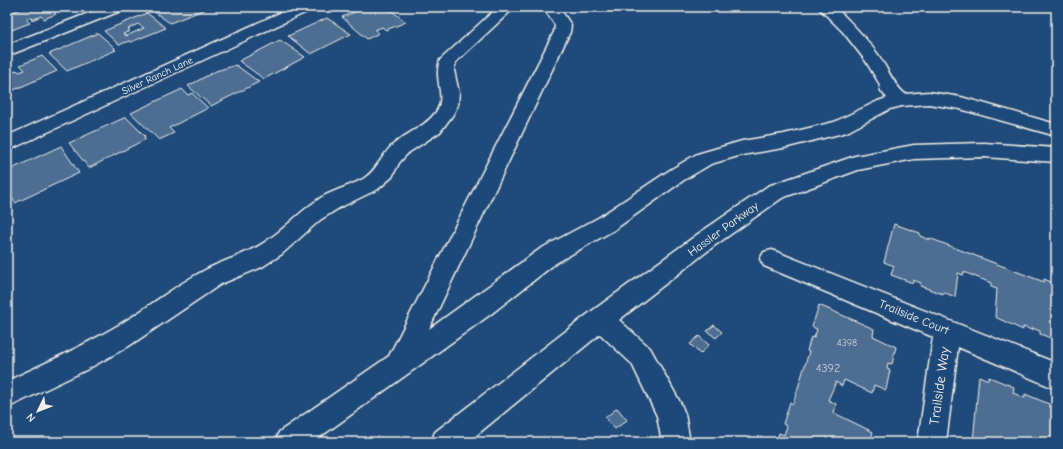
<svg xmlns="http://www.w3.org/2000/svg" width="1063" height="449" viewBox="0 0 1063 449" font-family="'Comic Neue',sans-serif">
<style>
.building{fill:#4d6e92;stroke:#f4f1e8;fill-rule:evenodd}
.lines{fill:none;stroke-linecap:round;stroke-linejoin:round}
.minor-casing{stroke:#f4f1e8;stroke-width:3}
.minor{fill:#1f4a7a;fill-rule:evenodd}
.labels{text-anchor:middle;stroke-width:3.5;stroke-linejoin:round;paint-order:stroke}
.far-street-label{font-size:10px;fill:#f4f1e8;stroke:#1f4a7a}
.number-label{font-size:10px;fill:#cad0d2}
.street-label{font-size:12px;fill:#f4f1e8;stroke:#1f4a7a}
.near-number-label{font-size:12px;fill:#cad0d2}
.near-street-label{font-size:14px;fill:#f4f1e8;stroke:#1f4a7a}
</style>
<rect width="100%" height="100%" fill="#1f4a7a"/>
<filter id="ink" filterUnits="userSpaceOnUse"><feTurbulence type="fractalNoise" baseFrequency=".025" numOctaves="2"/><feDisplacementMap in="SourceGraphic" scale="8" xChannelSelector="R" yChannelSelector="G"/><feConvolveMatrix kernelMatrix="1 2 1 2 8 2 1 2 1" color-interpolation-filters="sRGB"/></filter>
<g filter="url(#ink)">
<path class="building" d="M26 7H50L56 14 44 19 41 16 32 20 31 17 26 19 30 23 9 31 7 29V14Z
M162 7H211L170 23 153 11Z
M367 7H387L406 22 386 30 382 27 375 30 379 33 367 39 342 17Z
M147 13 166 28 131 42 129 41 119 45 104 31ZM138 24 144 28 126 36 123 34 130 31 128 29Z
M327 18 351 34 311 54 288 36Z
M98 33 115 48 114 49 116 50 67 71 49 54Z
M280 40 305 57 264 79 239 61Z
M42 56 57 71 7 93V75L17 70 19 72 25 70 20 65Z
M236 65 259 82 211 106 188 86 216 71Z
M182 89 188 95 192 93 208 108 169 128 174 133 159 140 131 113Z
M126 117 145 136 144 137 146 139 89 168 69 143Z
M61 146 79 173 15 203 7 189V171Z
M894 224 920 233V236L929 240V238L1044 282V279L1056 284V340L1040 334V331L1032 328V330L1023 327V330L995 317 997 289 991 287V283L964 272 963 275 958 273 955 297 943 292V294L920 286 921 283 913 280V283L891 275 894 266 884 262Z
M819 305 874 329 873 336 896 347 892 364 888 363 887 369 890 370 886 390 874 385 872 393 844 380 842 386 836 382 828 400 836 404 834 413 873 432 870 442H776L779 433 784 435 787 426 783 424 790 402 793 404 809 352 807 351 811 337 814 338 817 329 812 327Z
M714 325 722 332 716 338 707 331Z
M699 336 709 345 700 354 690 344Z
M979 376 988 380 989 377 1014 387 1013 393 1025 398V394L1049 404V406L1056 409V442H973Z
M617 408 627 420 615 429 605 418Z"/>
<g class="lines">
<g class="minor-casing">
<path id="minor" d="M104 7H126L123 10 7 56V45Z
M293 7H314L311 10 7 151V136Z
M498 7H515L456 62 454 70 459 93 458 105 452 116 440 132 408 153 399 163 392 177 378 189 339 208 320 220 282 254 262 267 221 284 129 346 86 370 7 408V381C42 365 77 349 110 330 143 312 172 287 205 270 224 260 246 255 265 242 285 229 301 210 322 197 335 190 350 186 363 179 378 170 382 153 395 143 408 132 425 127 436 112 447 96 433 80 440 60Z
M543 7H559L571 25 570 32 429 329 540 249 598 218 670 170 697 154 742 141 784 134 834 122 878 101 887 98 881 91 879 83 865 60 843 32 818 7H835C851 22 866 38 879 56 887 68 894 85 905 94L929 92 961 97 1056 124V136L960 109 929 104 902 106 890 109 847 132 784 148 742 155 711 164 684 180 614 230 556 263 491 314 313 442H275L279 432 389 356 554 32 555 25Z
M984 143 1056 148V162L984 157 914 159 858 170 782 198 714 246 619 320 650 348 681 404 685 414 690 442H662L657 416 632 364 600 334 468 442H431L435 432 592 311 698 234 768 186 855 156 914 145Z
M772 250 1056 363V389L958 347 946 442H918L933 337 764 266 760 259 764 252Z"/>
</g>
<use href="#minor" class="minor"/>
</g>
</g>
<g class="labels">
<g class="far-street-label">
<text transform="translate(157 75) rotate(-25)" y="4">Silver Ranch Lane</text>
</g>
<g class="number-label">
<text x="847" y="346">4398</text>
</g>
<g class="street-label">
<text transform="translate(723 229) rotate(-36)" y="4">Hassler Parkway</text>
<text transform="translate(914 317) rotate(22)" y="4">Trailside Court</text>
</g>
<g class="near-number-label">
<text x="828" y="372">4392</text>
</g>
<g class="near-street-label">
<text transform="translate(939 386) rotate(-82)" y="5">Trailside Way</text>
</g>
</g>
<rect width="1063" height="449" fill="none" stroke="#1f4a7a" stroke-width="24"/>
<rect x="12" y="12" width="1039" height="425" fill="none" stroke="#f4f1e8" stroke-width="1.5" filter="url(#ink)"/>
<g transform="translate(38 411) rotate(227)" stroke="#1f4a7a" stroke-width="3" paint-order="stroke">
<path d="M0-3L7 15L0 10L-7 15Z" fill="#f4f1e8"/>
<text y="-6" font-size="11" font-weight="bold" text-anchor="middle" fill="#f4f1e8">N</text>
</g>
</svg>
